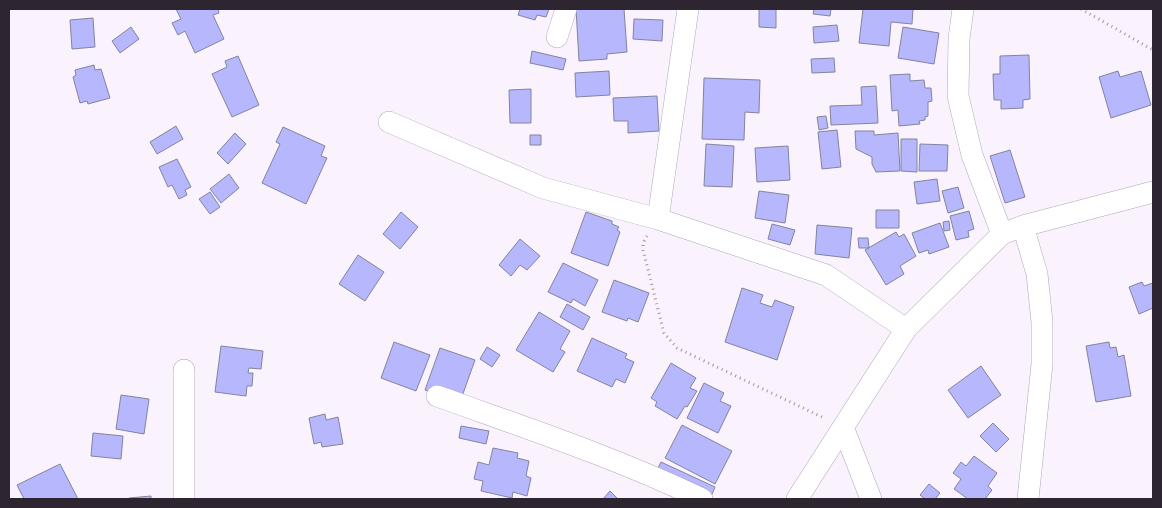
<svg xmlns="http://www.w3.org/2000/svg" width="1162" height="508" viewBox="0 0 1162 508" font-family="'Source Sans 3',sans-serif">
<style>
.building{fill:#b6b7fd;stroke:#82849d}
.lines{fill:none;stroke-linecap:round;stroke-linejoin:round}
.minor-casing{stroke:#b4a4bc;stroke-width:22}
.path{stroke:#9d96a0;stroke-width:3;stroke-dasharray:1 4;stroke-linecap:butt}
.minor{stroke:#fff;stroke-width:21}
</style>
<rect width="100%" height="100%" fill="#faf3fd"/>
<path class="building" d="M176 9H218L219 13 213 15 224 39 195 53 185 31 178 35 172 23 181 19Z
M520 9H549L546 17 537 15 535 20 518 15Z
M576 9H624L627 52 607 54V59L579 61Z
M759 9H776V28L759 27Z
M814 9H831L830 16 813 14Z
M863 9H913L912 24 891 22 889 46 859 43Z
M93 18 95 47 72 49 70 20Z
M634 19 663 20 662 41 633 39Z
M837 25 839 41 814 43 813 27Z
M131 27 139 39 120 53 112 41Z
M903 27 939 33 934 64 898 58Z
M532 51 566 59 563 70 530 63Z
M1029 55 1030 99 1023 100V108L1001 109V100H994L993 74H1000V56Z
M238 56 259 105 232 117 212 74 227 67 225 61Z
M834 58 835 72 812 73 811 59Z
M94 65 95 70 101 69 110 98 88 104 87 101 80 103 73 77 76 75 75 70Z
M609 71 610 95 576 97 575 73Z
M1118 71 1120 77 1141 71 1151 105 1111 118 1099 77Z
M910 74V81L924 80 925 88H931L932 101 928 102V116L925 117V120L919 121 920 124 899 126 898 110 892 111 890 75Z
M704 78 760 80 759 113 745 112 744 140 702 139Z
M876 86 878 123 831 125 830 106 862 105 861 87Z
M531 89V123H510L509 90Z
M657 96 659 131 628 133V121H614L613 98Z
M826 116 828 128 819 130 817 117Z
M176 126 183 139 157 154 150 142Z
M283 127 325 146 321 156 327 158 306 204 262 183 280 144 276 142Z
M837 130 841 167 822 169 818 132Z
M855 131H874V135L898 133 900 171 876 172 872 164V157L856 149Z
M235 133 246 144 228 164 217 153Z
M530 135H541V145H530Z
M901 139H917V172L901 171Z
M706 144 734 146 732 187 704 186Z
M920 144 948 145 947 171H919Z
M788 146 790 180 757 182 755 148Z
M1010 150 1025 197 1005 203 990 156Z
M177 159 191 187 185 190 187 195 179 199 172 185 168 187 159 167Z
M229 174 239 188 221 203 210 189Z
M937 179 940 201 917 204 914 182Z
M958 187 964 208 948 213 942 191Z
M759 191 789 195 785 223 755 218Z
M210 192 220 207 210 214 199 199Z
M876 210H899V228H876Z
M969 211 974 229 968 231 969 237 956 240 950 216Z
M401 212 418 227 400 249 383 234Z
M586 212 612 221V224L619 227 617 230 620 232 608 266 571 253Z
M949 221 950 230 944 231 943 222Z
M940 223 949 247 929 254 928 250 919 253 912 233Z
M772 224 795 230 790 245 768 239Z
M817 225 852 228 849 258 815 254Z
M896 232 899 237 904 234 916 256 900 266 904 274 886 285 865 250Z
M858 238H868L869 248H859Z
M520 239 540 256 527 270 520 265 511 276 499 265Z
M358 255 384 272 365 301 339 284Z
M563 263 598 280 585 306 573 299 571 303 548 292Z
M614 280 649 293 638 322 628 318 627 321 602 312Z
M1142 282 1144 286 1153 283V308L1139 314 1129 287Z
M742 288 763 295 760 303 772 307 775 300 794 307 777 360 725 342Z
M567 304 590 317 583 330 560 317Z
M539 312 570 331 560 349 565 352 553 372 516 350Z
M592 338 627 354 625 358 634 362 625 383 616 379 612 387 577 371Z
M394 342 430 355 416 391 381 378Z
M1109 342 1110 348 1116 347 1118 357 1124 355 1131 396 1096 402 1086 346Z
M221 346 263 351 261 369 249 368 248 373H253L252 386H247L246 396 215 392Z
M487 347 500 355 492 367 480 359Z
M440 348 475 360 460 402 425 390Z
M671 363 696 378 690 388 697 391 687 407 685 406 677 419 655 406 657 402 651 398Z
M981 366 1001 395 968 418 948 390Z
M704 383 724 393 720 401 731 406 718 433 687 418Z
M121 395 149 399 144 434 116 429Z
M325 414 326 420 338 417 343 444 322 447 321 442 314 444 309 418Z
M993 423 1009 439 996 452 980 436Z
M682 425 732 451 715 484 665 458Z
M461 426 489 431 486 444 459 438Z
M93 433 123 436 121 459 91 456Z
M493 448 518 453 517 458 529 461 526 476 531 478 527 496 513 492 512 498 481 491 483 481 474 479 478 462 489 465Z
M974 456 997 473 988 486 992 490 985 499H968L954 489 961 479 953 473 961 462 966 466Z
M661 462 715 487 710 499 654 476Z
M60 464 78 499H24L17 485Z
M929 484 940 493 935 499H925L920 495Z
M610 491 618 499H603Z
M151 496V499H129V498Z"/>
<g class="lines">
<g class="minor-casing">
<path id="minor" d="M963 9 959 39 958 96 972 155 1002 234
M557 37 566 9
M389 122 543 188 658 219 826 275 906 329
M658 219 688 9
M1023 226 1037 274 1042 322V364L1028 499
M184 370V499
M437 396C526 428 617 458 702 499
M843 427 871 499
M797 499 906 329 1002 234 1023 226 1153 192"/>
</g>
<path class="path" d="M1081 9 1153 50
M647 236 643 243V250L664 333 677 348 824 418"/>
<use href="#minor" class="minor"/>
</g>
<rect width="1162" height="508" fill="none" stroke="#2d2630" stroke-width="20"/>
</svg>
